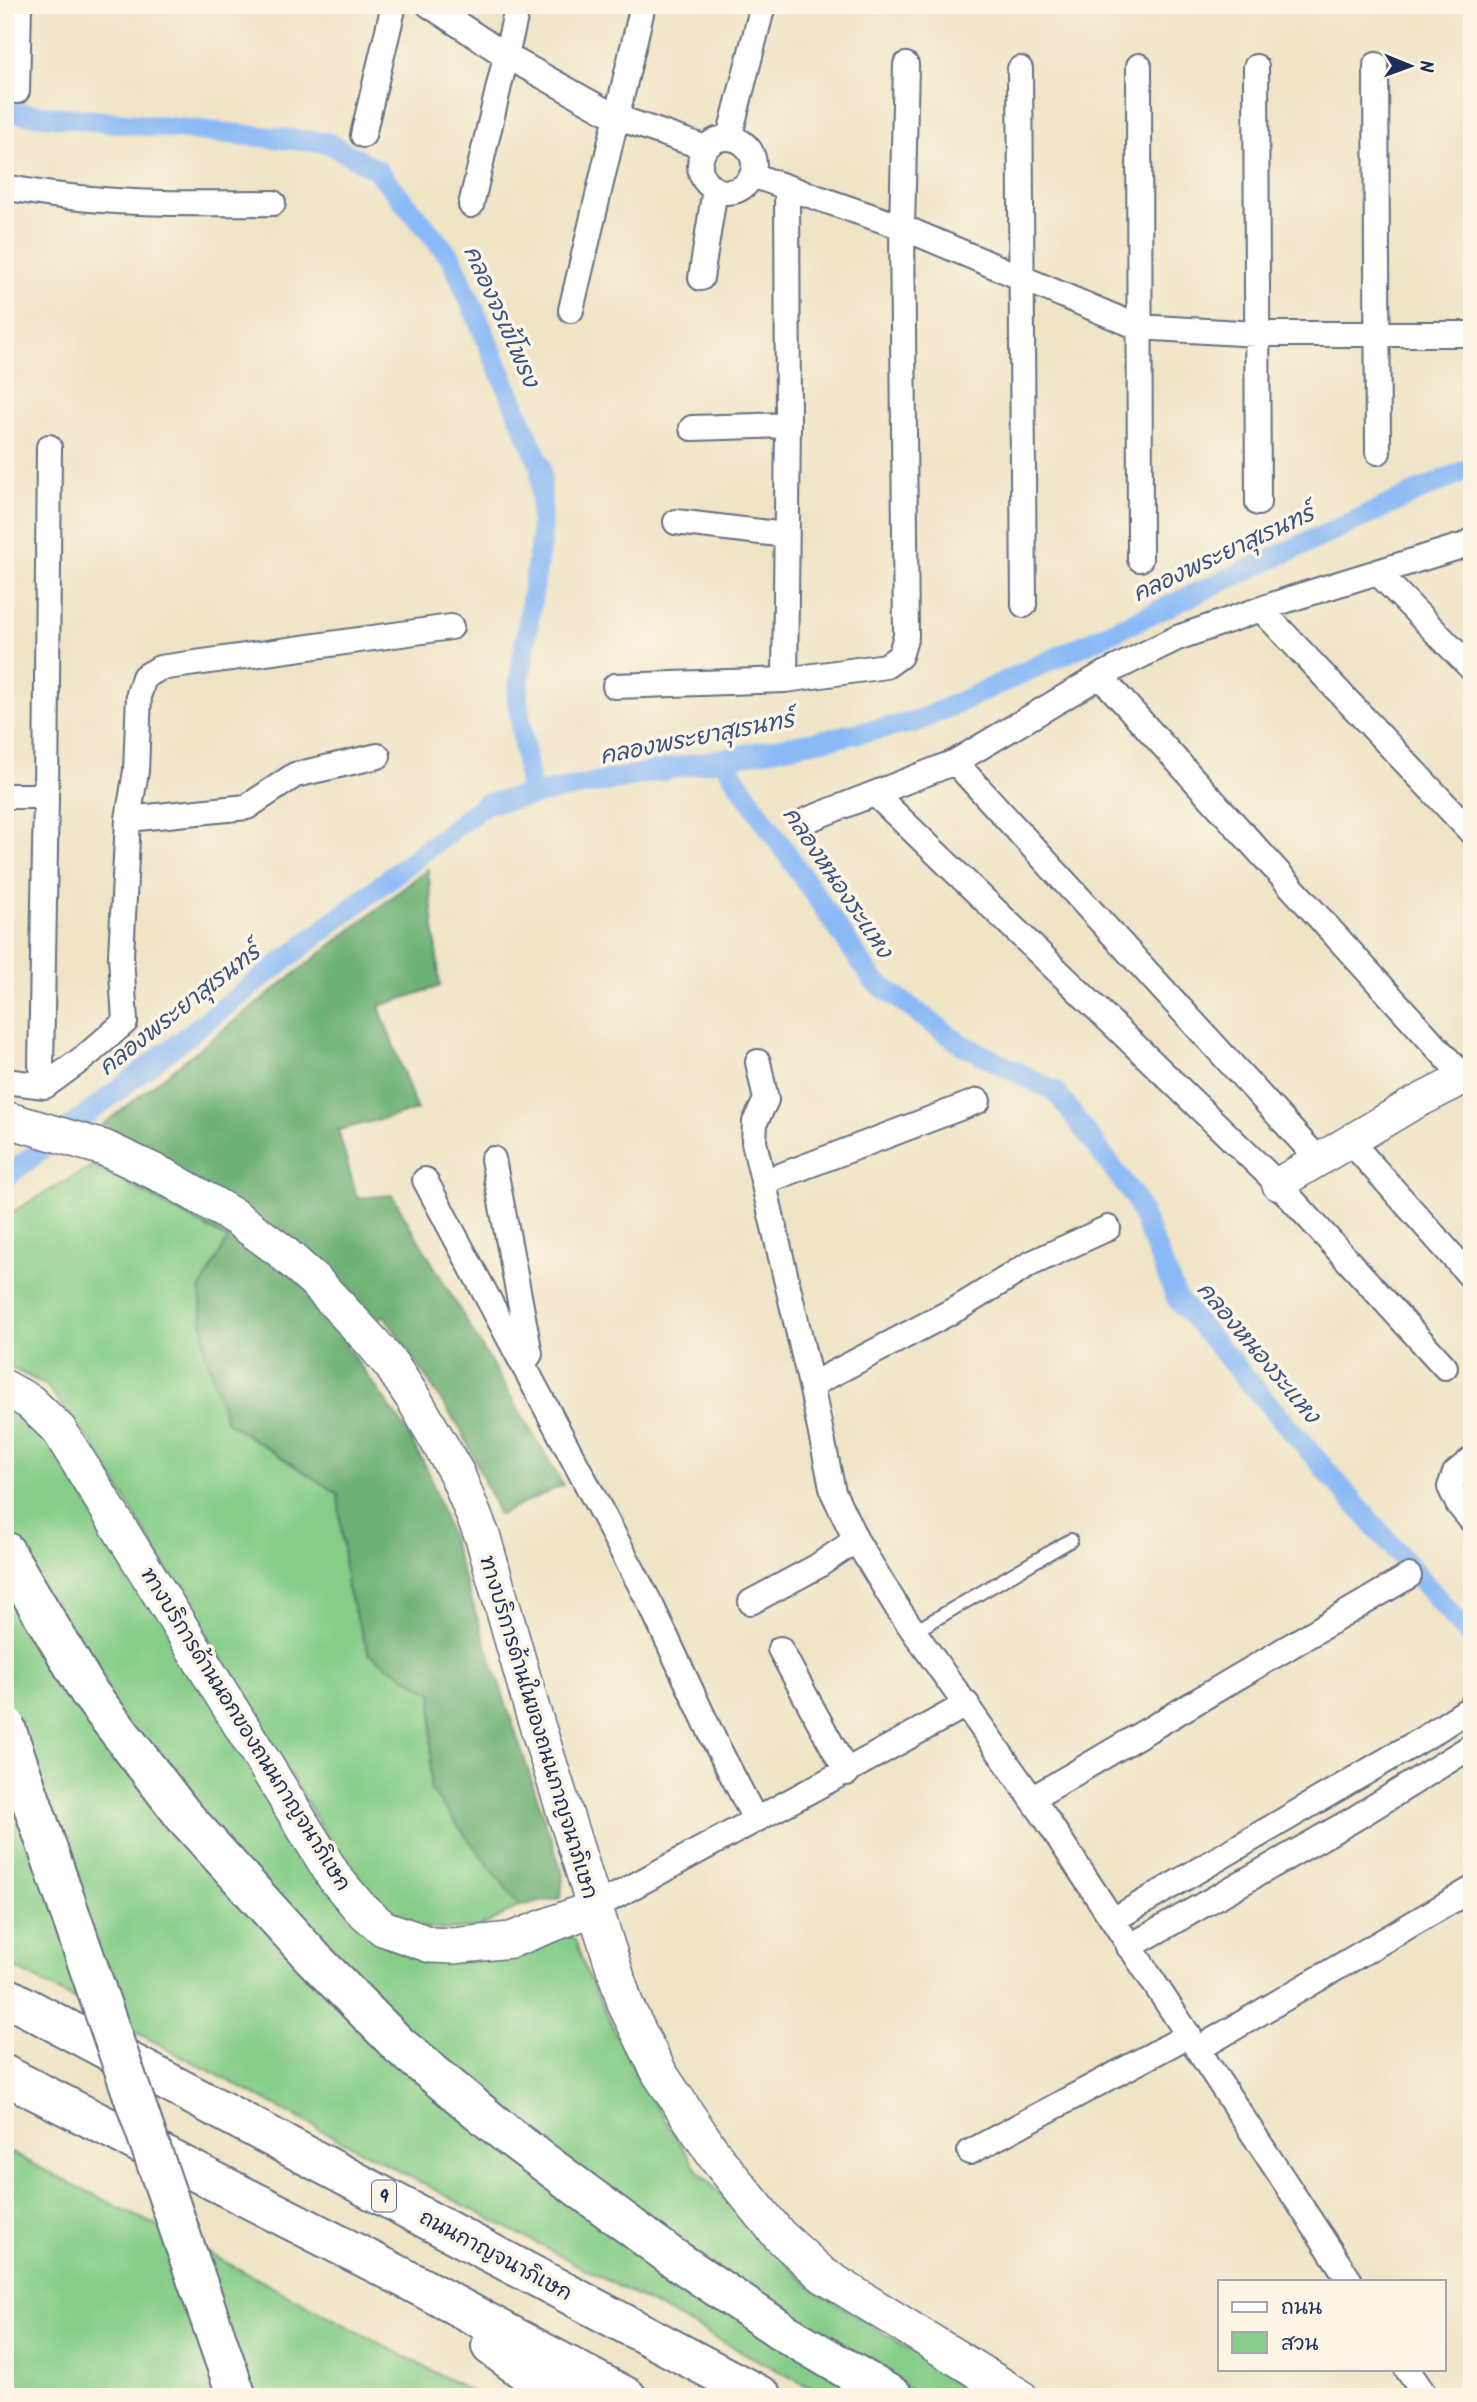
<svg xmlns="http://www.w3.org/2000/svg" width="1477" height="2402" viewBox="0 0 1477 2402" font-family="Kalam,'Playpen Sans Thai',sans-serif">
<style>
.green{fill:#86cd89;stroke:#507e74;stroke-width:2}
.forest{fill:#6cb075;stroke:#44706a;stroke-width:2}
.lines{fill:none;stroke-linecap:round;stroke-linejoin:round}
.canal{stroke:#8abaf6;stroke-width:21}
.service-casing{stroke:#656e82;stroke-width:16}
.minor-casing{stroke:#656e82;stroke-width:28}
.tertiary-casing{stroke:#656e82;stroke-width:35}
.secondary-casing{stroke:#656e82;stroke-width:38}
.motorway-casing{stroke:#656e82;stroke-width:42}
.service{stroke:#fff;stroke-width:12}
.minor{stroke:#fff;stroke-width:24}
.tertiary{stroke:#fff;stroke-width:32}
.secondary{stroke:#fff;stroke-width:35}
.motorway{stroke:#fff;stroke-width:38}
.motorway-bridge-casing{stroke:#656e82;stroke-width:42;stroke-linecap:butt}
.motorway-bridge{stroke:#fff;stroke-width:38}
.labels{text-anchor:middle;stroke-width:7;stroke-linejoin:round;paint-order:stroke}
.shield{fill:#fcf5e5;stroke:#5e6a86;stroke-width:2}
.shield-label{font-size:19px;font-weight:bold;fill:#1b2f5e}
.street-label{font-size:21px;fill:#1b2f5e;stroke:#fcf5e5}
.water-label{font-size:23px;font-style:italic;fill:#375284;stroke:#fcf5e5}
</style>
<rect width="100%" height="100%" fill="#fcf5e5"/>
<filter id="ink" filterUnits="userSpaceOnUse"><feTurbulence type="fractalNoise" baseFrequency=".0143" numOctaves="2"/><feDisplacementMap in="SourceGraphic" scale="14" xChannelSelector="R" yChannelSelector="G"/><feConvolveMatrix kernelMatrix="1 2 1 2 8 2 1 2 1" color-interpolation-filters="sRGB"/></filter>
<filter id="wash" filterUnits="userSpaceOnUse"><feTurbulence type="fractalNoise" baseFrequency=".00686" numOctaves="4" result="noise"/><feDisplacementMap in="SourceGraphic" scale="28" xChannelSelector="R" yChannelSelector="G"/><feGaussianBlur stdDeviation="1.57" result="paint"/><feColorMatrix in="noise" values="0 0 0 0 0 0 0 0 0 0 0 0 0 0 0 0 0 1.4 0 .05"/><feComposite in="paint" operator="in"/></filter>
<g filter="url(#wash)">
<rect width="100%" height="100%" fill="#efe4c6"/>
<path class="green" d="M94 1165 228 1239 200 1290 225 1421 338 1494 347 1589 369 1654 433 1694 430 1789 520 1906 478 1928 443 1930 401 1925 362 1895 93 1445 46 1385 5 1365V1216Z
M5 1401 35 1423 373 1938 408 1956 433 1959 562 1933 575 1940 587 1974 639 2080 697 2169 769 2246 811 2287 985 2397H921L680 2245 866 2397H828L5 1963Z
M5 2150 168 2232 482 2397H5Z"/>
<path class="forest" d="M428 869 440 986 379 1006 417 1110 338 1130 357 1198 392 1195 563 1485 499 1515 463 1433 384 1315 346 1346 402 1424 429 1473 563 1875 561 1898 520 1906 430 1789 433 1694 369 1654 347 1589 338 1494 226 1421 205 1351 200 1290 228 1239 94 1165 77 1145Z"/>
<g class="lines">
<path class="canal" d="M5 112 328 143 377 170 452 259 541 467V538L517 697 531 796
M722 759 873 980 961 1044 1056 1092 1135 1198 1177 1299 1472 1638
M5 1178 485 804 916 722 1472 467"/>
</g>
</g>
<g filter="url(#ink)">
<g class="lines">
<g class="service-casing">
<path id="service" d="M915 1631 1071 1540"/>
</g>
<g class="minor-casing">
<path id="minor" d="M429 5 505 55 616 117 706 148
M1376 65 1378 452
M1139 66 1140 559
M1256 67 1258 503
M1020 69 1024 605
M17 91 19 5
M363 135 394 5
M729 138 763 5
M700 165a27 27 0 1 1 54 0a27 27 0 1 1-54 0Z
M752 175 902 227 1138 327 1257 334H1472
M5 187C93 205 184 204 273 203
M471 205 518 5
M701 278 715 189
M571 310 643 5
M692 428 788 425
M676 522 786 535
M1377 572 1472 669
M1261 609 1472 833
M1100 676 1472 1086
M785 680 788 425 787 188
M615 686 785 680 886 666 900 656 906 636 902 227 906 65
M955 762 1319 1160
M875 794 1278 1184 1445 1367
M5 796H46
M128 819 247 807 295 775 378 756
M807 820 955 762 1100 676 1177 638 1290 599 1465 545 1472 540
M758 1062 766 1100 755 1122 754 1142 811 1385 833 1492 856 1540 898 1609 1045 1817 1350 2281
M41 1065 46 796 49 447
M5 1081 45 1086 86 1056 125 1022 121 956 128 819 136 771 139 694 144 677 160 668 451 627
M1350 1141 1472 1278
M493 1159 530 1354 524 1362
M425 1180 652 1607 716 1744 755 1819
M764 1182 978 1101
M811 1385 960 1307 1030 1264 1108 1228
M1472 1459 1455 1473 1450 1487 1458 1504 1472 1521
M751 1602 816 1567 856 1540
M780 1649 847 1773
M1033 1798 1409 1576
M594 1908C718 1839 844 1774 967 1704
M1113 1920 1426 1737 1472 1707
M1129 1947 1354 1819 1472 1746
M1198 2049 1472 1889
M970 2152 1189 2035
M1407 2369 1426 2397"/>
</g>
<g class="tertiary-casing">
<path id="tertiary" d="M1278 1184 1409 1106 1472 1074"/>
</g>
<g class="secondary-casing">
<path id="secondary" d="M5 1119 104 1148 166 1177 235 1217 280 1250 315 1281 373 1343 392 1366 415 1401 457 1474 483 1538 532 1709 626 2006 660 2074 717 2159 779 2235 823 2275 1020 2397
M5 1388 30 1402 59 1430 335 1878 360 1908 383 1928 431 1945 453 1946 511 1940 594 1908"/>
</g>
<g class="motorway-casing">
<path id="motorway" d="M5 1551 90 1694 184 1816 313 1958 400 2046 510 2137 672 2257 782 2331 894 2397
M5 1996 763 2397
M5 2075 391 2271 627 2397
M491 2346 559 2397"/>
</g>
<use href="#service" class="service"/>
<use href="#minor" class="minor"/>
<use href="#tertiary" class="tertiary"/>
<use href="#secondary" class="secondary"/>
<use href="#motorway" class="motorway"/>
<g class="motorway-bridge-casing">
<path id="motorway-bridge" d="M5 1725 237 2397"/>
</g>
<use href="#motorway-bridge" class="motorway-bridge"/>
</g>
</g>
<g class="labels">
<rect class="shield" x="372" y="2180.5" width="24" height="31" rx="5"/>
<g class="shield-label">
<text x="384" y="2203">9</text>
</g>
<g class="street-label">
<text transform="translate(539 1727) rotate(73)" y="7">ทางบริการด้านในของถนนกาญจนาภิเษก</text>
<text transform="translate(246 1729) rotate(58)" y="7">ทางบริการด้านนอกของถนนกาญจนาภิเษก</text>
<text transform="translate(496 2255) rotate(28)" y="7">ถนนกาญจนาภิเษก</text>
</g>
<g class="water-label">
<text transform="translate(502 316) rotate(66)" y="8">คลองจรเข้โพรง</text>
<text transform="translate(1223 553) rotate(-25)" y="8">คลองพระยาสุเรนทร์</text>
<text transform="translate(697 737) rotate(-11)" y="8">คลองพระยาสุเรนทร์</text>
<text transform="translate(838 882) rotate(56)" y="8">คลองหนองระแหง</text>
<text transform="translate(179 1009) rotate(-38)" y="8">คลองพระยาสุเรนทร์</text>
<text transform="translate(1259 1352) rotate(50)" y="8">คลองหนองระแหง</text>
</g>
</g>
<rect width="1477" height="2402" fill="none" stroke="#fcf5e5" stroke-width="28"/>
<rect x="1218" y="2280" width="228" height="91" fill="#fcf5e5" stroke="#a2a6af" stroke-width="2"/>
<rect x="1232" y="2302" width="35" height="10" fill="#ffffff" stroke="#a2a6af" stroke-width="2"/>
<text x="1281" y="2314" font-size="21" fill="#1b2f5e">ถนน</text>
<rect x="1232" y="2332" width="35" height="21" fill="#86cd89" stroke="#a2a6af" stroke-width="2"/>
<text x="1281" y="2350" font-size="21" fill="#1b2f5e">สวน</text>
<g transform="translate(1410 66) rotate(91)" stroke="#fcf5e5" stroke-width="5" paint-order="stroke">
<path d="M0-5L12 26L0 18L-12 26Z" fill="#1b2f5e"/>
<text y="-10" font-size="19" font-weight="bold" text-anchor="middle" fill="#1b2f5e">N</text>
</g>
</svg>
